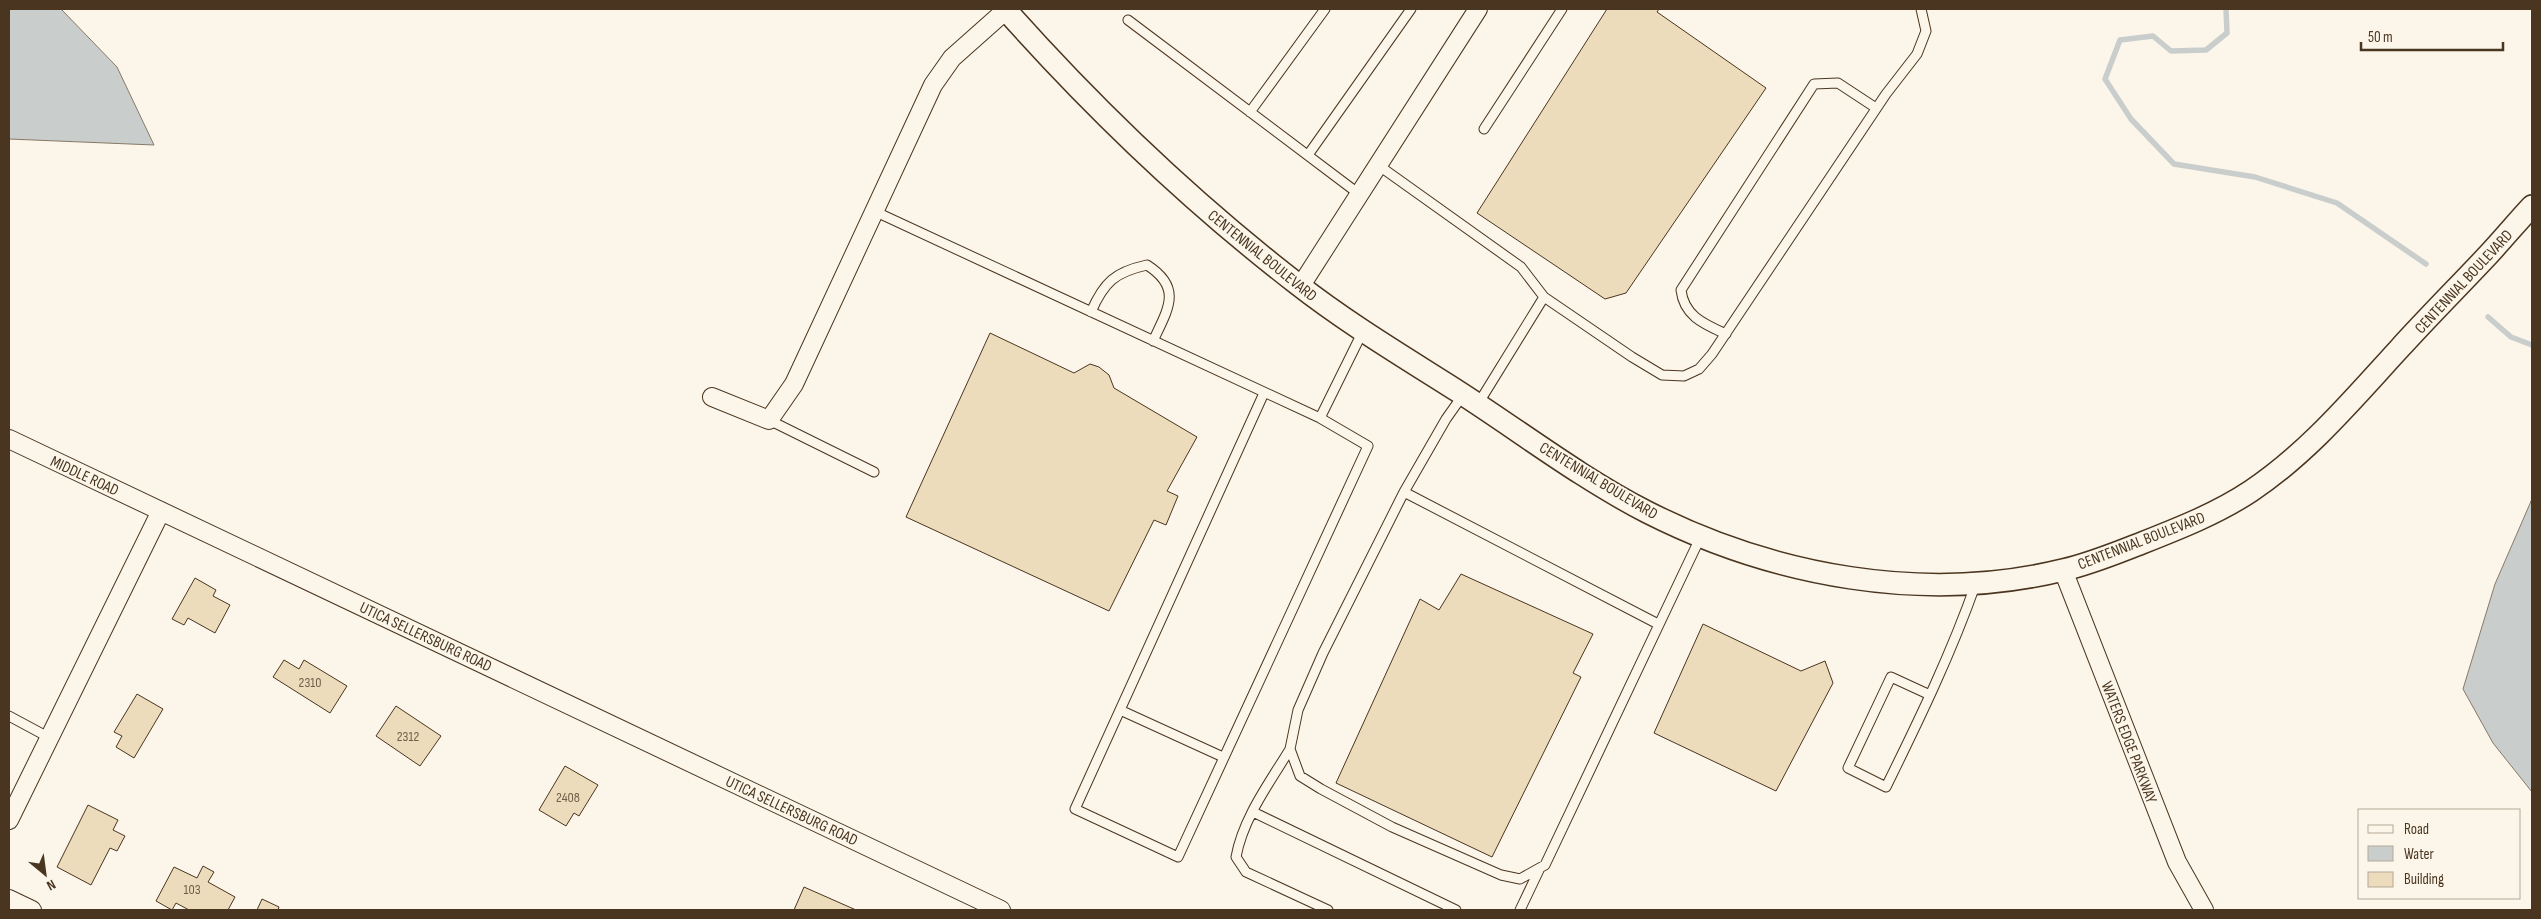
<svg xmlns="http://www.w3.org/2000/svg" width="2541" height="919" viewBox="0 0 2541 919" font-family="'Sofia Sans Condensed',sans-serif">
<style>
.water{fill:#c9cecd;stroke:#887966}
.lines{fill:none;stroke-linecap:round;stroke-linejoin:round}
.stream{stroke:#c9cecd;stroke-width:5.5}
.building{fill:#ecdcbc;stroke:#4a3520}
.service-casing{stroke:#4a3520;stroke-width:11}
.minor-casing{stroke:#4a3520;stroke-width:20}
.tertiary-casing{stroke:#4a3520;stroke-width:24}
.service{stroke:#fbf6e9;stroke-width:9}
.minor{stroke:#fbf6e9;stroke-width:18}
.tertiary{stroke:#fbf6e9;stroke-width:21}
.labels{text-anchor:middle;stroke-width:4;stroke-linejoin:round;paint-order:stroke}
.number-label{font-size:14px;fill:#725f47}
.street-label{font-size:16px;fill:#4a3520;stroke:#fbf6e9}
</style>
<rect width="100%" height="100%" fill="#fbf6e9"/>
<path class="water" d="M9 9H61L117 67 154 145 9 139Z
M2532 499V792L2493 743 2463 689 2495 584Z"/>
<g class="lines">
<path class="stream" d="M2226 9 2227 33 2206 50 2171 51 2153 36 2120 40 2105 79 2131 119 2174 164 2255 177 2337 203 2426 264
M2488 317 2511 337 2532 345"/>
</g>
<path class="building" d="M1607 9H1659L1657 12 1766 88 1626 293 1605 299 1477 213Z
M990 333 1074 373 1090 364 1099 367 1109 375 1114 388 1197 437 1167 491 1178 496 1166 525 1154 520 1109 611 906 517Z
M1461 574 1593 634 1573 673 1581 677 1492 857 1336 783 1420 599 1439 610Z
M195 578 216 590 213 596 230 605 215 633 188 618 184 625 172 619Z
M1703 624 1801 671 1825 661 1833 683 1776 791 1654 733Z
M284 660 299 669 304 660 347 686 330 713 273 677Z
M137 694 163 709 134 758 116 747 122 736 114 732Z
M396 706 441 736 420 766 376 736Z
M565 766 598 785 579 816 574 813 566 826 539 810Z
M88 805 118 820 113 830 125 836 117 851 110 848 91 885 57 867Z
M203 866 214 872 208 882 235 897 228 910H189L176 903 172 910 156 901 174 867 197 878Z
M804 887 856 910H794Z
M262 899 279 907 278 910H257Z"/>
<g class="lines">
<g class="service-casing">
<path id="service" d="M1128 20 1359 194
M1250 112 1325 9
M1484 129 1562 9
M1308 155 1411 9
M1378 165 1521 267 1544 297
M874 211 1320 418 1368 446 1178 857 1075 809 1264 393
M1091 312C1104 282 1115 272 1147 265 1183 288 1168 309 1153 341
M1726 334C1704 324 1684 316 1681 290L1814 84 1838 83 1876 108
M1463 395 1446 419 1404 492 1323 653 1298 710 1290 749 1300 776 1321 789 1392 827 1501 875 1520 879 1545 865 1701 536
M1478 404 1544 297 1632 357 1662 375 1684 376 1699 369 1712 354 1886 94 1917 54 1926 31 1921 9
M1320 418 1363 331
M769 420 874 472
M1404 492 1658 624
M1930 695 1891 677 1848 768 1886 787C1919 720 1951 654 1976 583
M1120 710 1223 757
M9 716 50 738
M1290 749C1270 782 1243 818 1236 857L1246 872 1328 910
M1253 812 1456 910
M1520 910 1540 868"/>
</g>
<g class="minor-casing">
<path id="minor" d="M1300 287 1478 9
M712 397 769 420 794 384 933 85 952 58 1006 10
M9 439 1001 910
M2063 570 2177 862 2204 910
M9 820 161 511
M9 899 32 910"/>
</g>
<g class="tertiary-casing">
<path id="tertiary" d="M1005 9C1094 109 1190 201 1296 283 1347 323 1404 357 1459 392 1521 432 1581 478 1647 512 1773 576 1924 604 2063 570 2090 564 2116 553 2142 543 2180 528 2218 513 2251 491 2308 453 2353 399 2399 349 2428 317 2459 286 2489 254 2503 239 2517 222 2532 206"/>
</g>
<use href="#service" class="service"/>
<use href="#minor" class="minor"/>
<use href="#tertiary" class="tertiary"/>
</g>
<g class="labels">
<g class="number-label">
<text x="310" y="687">2310</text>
<text x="408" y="741">2312</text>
<text x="568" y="802">2408</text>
<text x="192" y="894">103</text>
</g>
<g class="street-label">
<text transform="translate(1263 255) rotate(39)" y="6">CENTENNIAL BOULEVARD</text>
<text transform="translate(2463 281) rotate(-47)" y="6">CENTENNIAL BOULEVARD</text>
<text transform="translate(85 475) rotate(25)" y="6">MIDDLE ROAD</text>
<text transform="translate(1599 480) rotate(31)" y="6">CENTENNIAL BOULEVARD</text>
<text transform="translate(2141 540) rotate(-21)" y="6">CENTENNIAL BOULEVARD</text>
<text transform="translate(426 636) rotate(25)" y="6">UTICA SELLERSBURG ROAD</text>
<text transform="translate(2130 742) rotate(69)" y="6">WATERS EDGE PARKWAY</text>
<text transform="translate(792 810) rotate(25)" y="6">UTICA SELLERSBURG ROAD</text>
</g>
</g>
<rect width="2541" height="919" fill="none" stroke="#4a3520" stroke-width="20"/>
<rect x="2358" y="809" width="162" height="90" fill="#fbf6e9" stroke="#b4a999"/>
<rect x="2368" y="825" width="25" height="8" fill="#fbf6e9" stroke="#b4a999"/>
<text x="2404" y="834" font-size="15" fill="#4a3520">Road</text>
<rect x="2368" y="846" width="25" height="15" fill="#c9cecd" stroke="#b4a999"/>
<text x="2404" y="859" font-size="15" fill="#4a3520">Water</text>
<rect x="2368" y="872" width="25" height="15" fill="#ecdcbc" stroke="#b4a999"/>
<text x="2404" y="884" font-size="15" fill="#4a3520">Building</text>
<g transform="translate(45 874) rotate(151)" stroke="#fbf6e9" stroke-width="4" paint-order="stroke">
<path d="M0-4L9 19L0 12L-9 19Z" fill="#4a3520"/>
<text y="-8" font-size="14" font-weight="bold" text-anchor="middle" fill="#4a3520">N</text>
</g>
<path d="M2361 42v8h142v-8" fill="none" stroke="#4a3520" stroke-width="2.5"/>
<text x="2368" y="42" font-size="15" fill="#4a3520" stroke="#fbf6e9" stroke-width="4" paint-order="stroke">50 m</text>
</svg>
